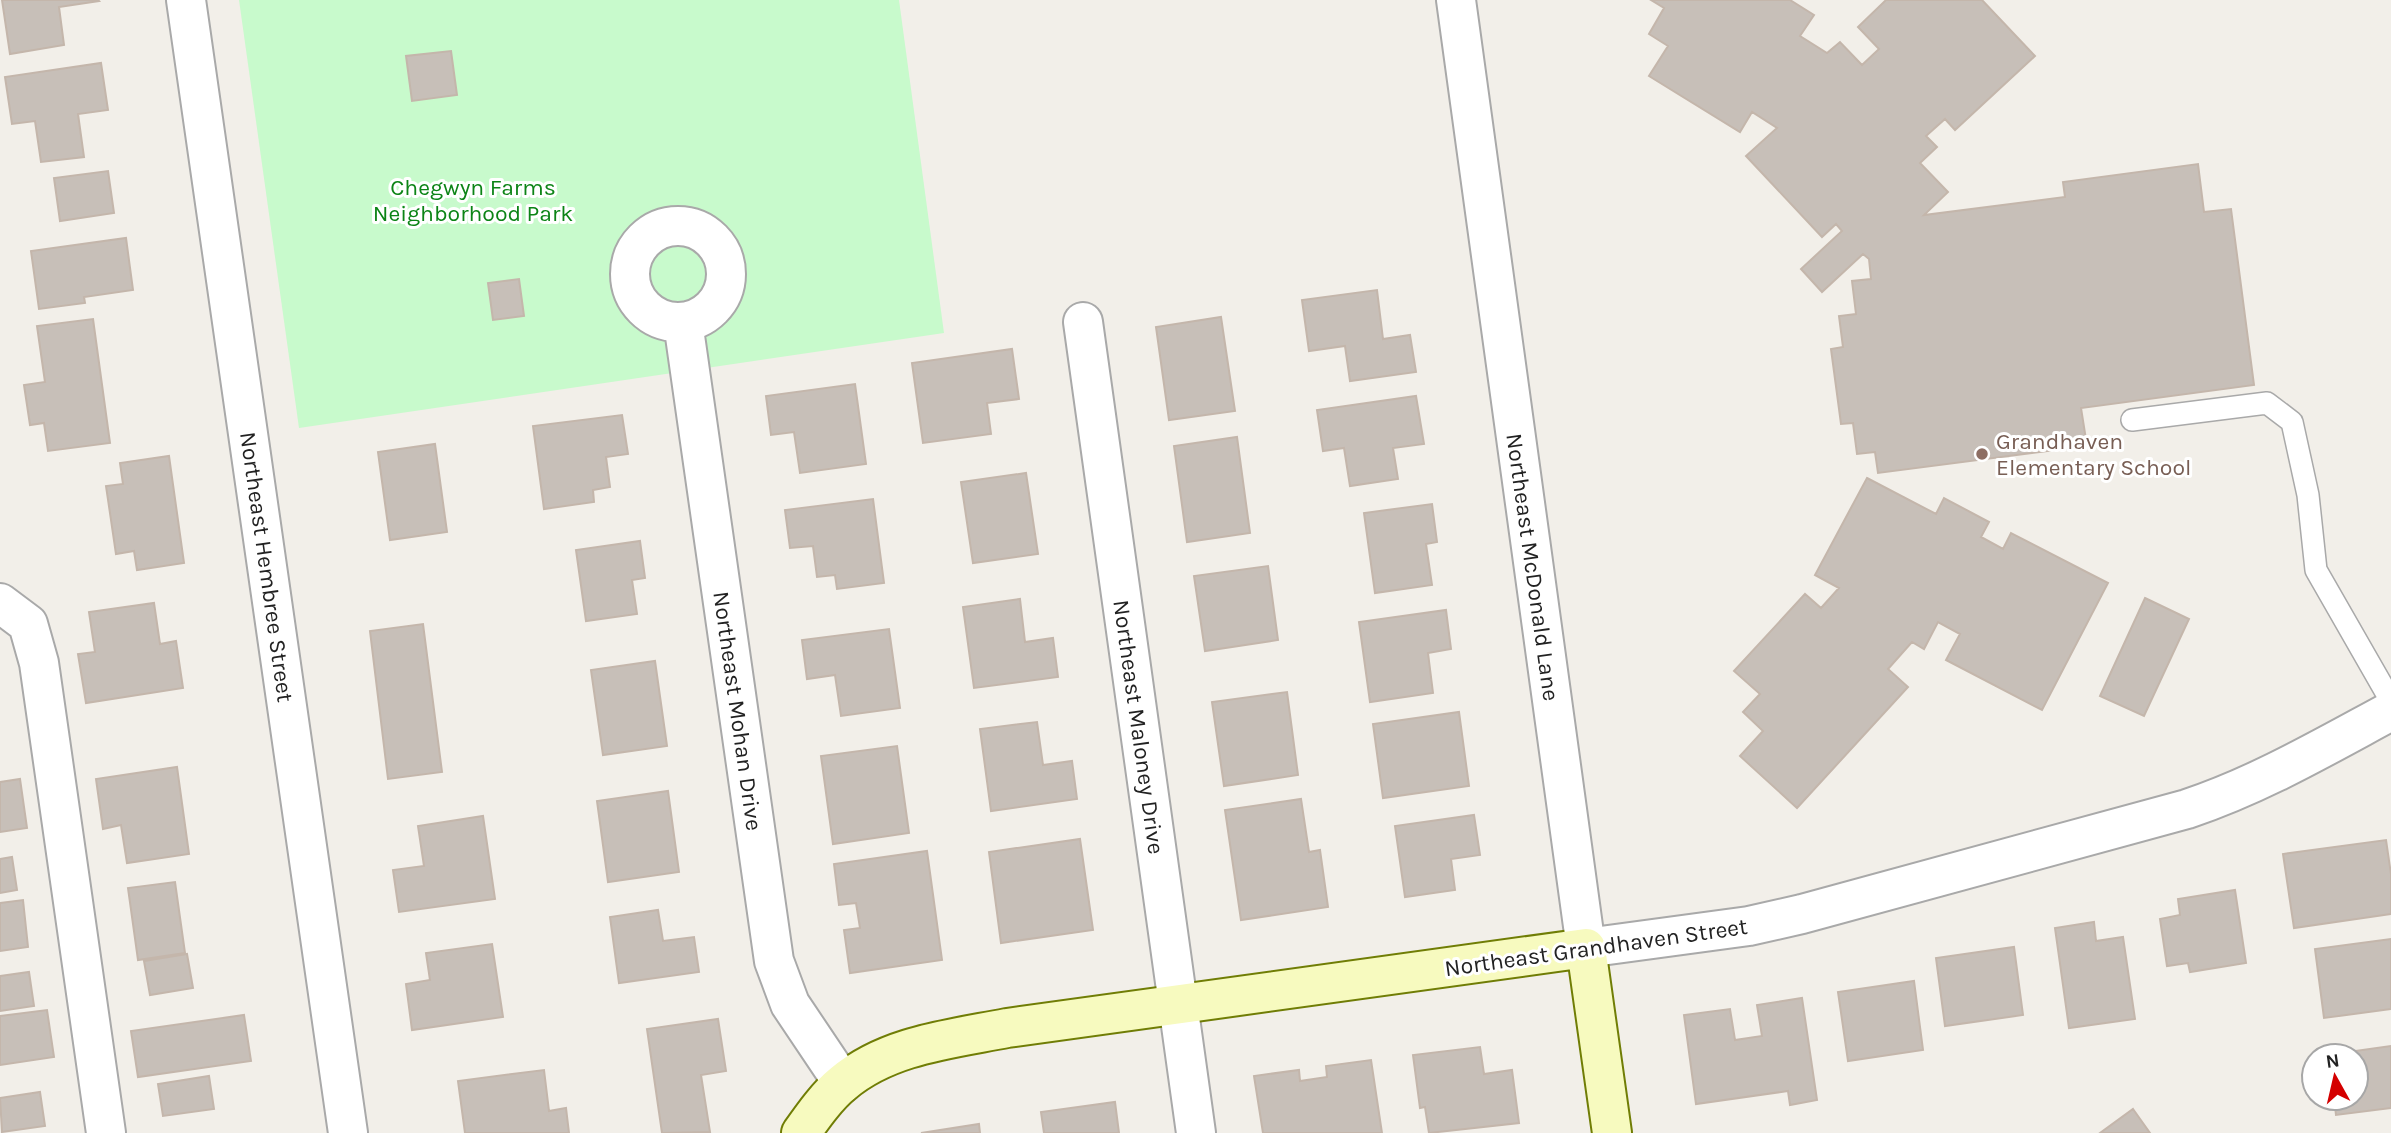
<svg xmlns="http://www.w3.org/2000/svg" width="2391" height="1133" viewBox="0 0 2391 1133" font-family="Karla,sans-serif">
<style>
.park{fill:#c8facc}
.building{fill:#c7bfb8;stroke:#c4b6ab;stroke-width:2}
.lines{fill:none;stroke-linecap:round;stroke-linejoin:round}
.lane-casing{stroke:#a9a9a9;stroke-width:24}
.street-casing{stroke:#a9a9a9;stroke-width:42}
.secondary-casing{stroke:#707d05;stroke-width:42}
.lane{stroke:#fff;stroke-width:21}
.street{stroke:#fff;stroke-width:38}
.secondary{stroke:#f7fabf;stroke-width:38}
.education-dot{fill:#8d6e63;stroke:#fff;stroke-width:2.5}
.labels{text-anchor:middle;stroke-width:6;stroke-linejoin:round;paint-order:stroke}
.park-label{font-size:23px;fill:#0c8416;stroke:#fff}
.education-label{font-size:23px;fill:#785e54;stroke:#fff;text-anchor:start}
.street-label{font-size:23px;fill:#222;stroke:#fff}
</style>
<rect width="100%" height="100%" fill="#f2efe9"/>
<path class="park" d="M239 0H899L944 333 299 428Z"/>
<path class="building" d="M2 0H98L99 1 59 7 64 45 10 54Z
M1651 0H1790L1814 15 1800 36 1827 53 1840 42 1862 65 1879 49 1858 27 1886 0H1982L2035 56 1955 130 1945 119 1926 136 1937 147 1920 163 1948 192 1924 215 2065 197 2063 182 2198 164 2204 212 2231 209 2254 385 2081 408 2087 446 1878 473 1875 452 1857 454 1853 423 1841 424 1831 349 1843 347 1839 316 1856 314 1852 281 1871 279 1869 259 1863 254 1822 292 1801 269 1842 231 1836 224 1822 237 1746 156 1777 128 1752 112 1740 132 1649 76 1668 46 1649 34 1664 8Z
M451 51 457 95 412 101 406 56Z
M101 63 108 110 78 114 84 157 41 162 35 121 12 124 5 77Z
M108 171 114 213 60 221 54 178Z
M126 238 133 290 84 297 85 303 39 309 31 251Z
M519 279 524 316 493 320 488 283Z
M1377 290 1383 339 1410 335 1416 372 1350 381 1345 346 1309 351 1302 300Z
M1221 317 1235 411 1169 420 1156 327Z
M93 319 110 443 48 451 44 423 30 425 24 385 45 382 37 326Z
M1012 349 1019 399 987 403 991 434 923 443 912 363Z
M855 384 866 464 800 473 794 432 771 435 766 396Z
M1416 396 1424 444 1393 448 1398 479 1350 486 1344 448 1323 451 1317 410Z
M622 415 628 454 606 457 610 487 593 490 594 502 544 509 533 426Z
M1237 437 1250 533 1187 542 1174 446Z
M435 444 447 532 390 540 378 452Z
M169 456 184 563 137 570 134 551 116 554 106 486 123 484 120 463Z
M1026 473 1038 554 973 563 961 482Z
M1867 478 1936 514 1944 498 1989 522 1981 537 2003 549 2011 533 2108 583 2042 710 1946 660 1960 634 1938 622 1924 649 1912 642 1888 669 1908 687 1797 808 1740 756 1763 731 1743 712 1760 694 1734 671 1805 594 1821 608 1839 588 1815 575Z
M873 499 884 583 837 589 835 575 817 577 813 546 790 548 785 510Z
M1432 504 1437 542 1426 544 1432 585 1375 593 1364 513Z
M640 541 645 578 632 580 637 614 586 621 576 550Z
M1268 566 1278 640 1205 651 1194 576Z
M2145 598 2189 619 2144 716 2100 696Z
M1020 599 1025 642 1053 638 1058 677 974 688 963 607Z
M154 603 160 644 176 641 183 688 86 703 78 654 95 652 89 612Z
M1446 610 1451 649 1428 653 1433 693 1370 702 1359 622Z
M423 624 442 772 388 779 370 631Z
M889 629 900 708 841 716 835 675 807 679 802 640Z
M655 661 667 746 603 755 591 670Z
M1287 692 1298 775 1224 786 1212 702Z
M1459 712 1469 786 1383 798 1373 724Z
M1037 722 1043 765 1072 761 1077 799 991 811 980 729Z
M897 746 909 833 833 844 821 756Z
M177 767 189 854 127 863 121 825 103 829 96 779Z
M20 779 27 828 0 832V782Z
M668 791 679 872 608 882 597 801Z
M1301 799 1309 852 1320 850 1328 907 1241 920 1225 810Z
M1474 815 1480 855 1451 859 1455 890 1405 897 1395 826Z
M483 816 495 899 399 912 393 870 424 866 418 826Z
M1080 839 1093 930 1001 943 989 852Z
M2386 840 2391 874V914L2294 928 2283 854Z
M927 851 942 960 850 973 844 930 860 928 856 903 839 905 834 864Z
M12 857 17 890 0 893V859Z
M175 882 185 953 138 960 128 888Z
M2235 890 2246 963 2190 972 2188 963 2167 966 2160 919 2180 915 2178 899Z
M23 900 28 947 0 951V903Z
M658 910 663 941 694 937 699 972 619 983 610 917Z
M2094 922 2096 941 2123 937 2135 1019 2069 1028 2055 928Z
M2391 939V1009L2324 1018 2315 949Z
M492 944 503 1017 412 1030 406 984 430 980 426 953Z
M2014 947 2023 1015 1945 1026 1936 958Z
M187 954 193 988 150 995 144 961Z
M29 972 34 1006 0 1011V976Z
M1914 981 1923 1050 1848 1061 1838 992Z
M1802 998 1817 1100 1790 1105 1788 1091 1696 1104 1684 1015 1730 1009 1735 1040 1762 1036 1757 1005Z
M47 1010 54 1057 0 1065V1016Z
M244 1015 251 1061 138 1077 131 1031Z
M718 1019 726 1071 701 1075 710 1132 662 1133 647 1029Z
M2391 1046V1108L2336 1115 2334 1098H2356V1056L2327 1055Z
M1480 1047 1484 1074 1512 1070 1519 1123 1429 1133 1425 1107 1420 1108 1413 1055Z
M1371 1060 1382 1133H1263L1254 1076 1299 1070 1300 1081 1327 1077 1326 1066Z
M544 1070 549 1111 566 1108 569 1133H465L458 1081Z
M209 1076 214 1109 163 1116 158 1084Z
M40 1092 45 1126 2 1132 0 1098Z
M1115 1102 1119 1133H1044L1041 1112Z
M2133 1109 2150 1133H2100Z
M979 1124 980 1133H921Z"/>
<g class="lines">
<g class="lane-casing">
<path id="lane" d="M2132 420 2267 403 2292 422 2308 495 2316 570 2391 701"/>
</g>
<g class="street-casing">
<path id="street" d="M186 0 348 1133
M1456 0 1586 948 1749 926 1802 914 2187 809C2259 785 2324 747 2391 711
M630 274a48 48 0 1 1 96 0a48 48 0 1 1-96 0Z
M683 322 774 961 790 1004 843 1083
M1083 322 1196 1133
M0 603 28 624 39 663 106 1133"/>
</g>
<g class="secondary-casing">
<path id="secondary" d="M801 1133C813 1116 827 1096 843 1083 888 1045 951 1039 1007 1028L1586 948 1612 1133"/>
</g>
<use href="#lane" class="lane"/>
<use href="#street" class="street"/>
<use href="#secondary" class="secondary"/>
</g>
<circle class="education-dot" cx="1982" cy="454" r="7"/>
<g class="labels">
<g class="park-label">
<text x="473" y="195">Chegwyn Farms<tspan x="473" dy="26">Neighborhood Park</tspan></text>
</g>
<g class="education-label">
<text x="1996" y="449">Grandhaven<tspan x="1996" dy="26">Elementary School</tspan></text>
</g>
<g class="street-label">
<text transform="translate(267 567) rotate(82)" y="8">Northeast Hembree Street</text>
<text transform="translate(1533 567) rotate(82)" y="8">Northeast McDonald Lane</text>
<text transform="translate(738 711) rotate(82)" y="8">Northeast Mohan Drive</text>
<text transform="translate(1139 727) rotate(82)" y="8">Northeast Maloney Drive</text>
<text transform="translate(1596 947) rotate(-8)" y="8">Northeast Grandhaven Street</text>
</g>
</g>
<g transform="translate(2335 1077) rotate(352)"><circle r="33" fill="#ffffff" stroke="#a7a7a7" stroke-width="2"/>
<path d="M0-5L12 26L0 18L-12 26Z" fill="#d40000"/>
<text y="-10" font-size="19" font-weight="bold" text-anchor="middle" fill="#222222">N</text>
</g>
</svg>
